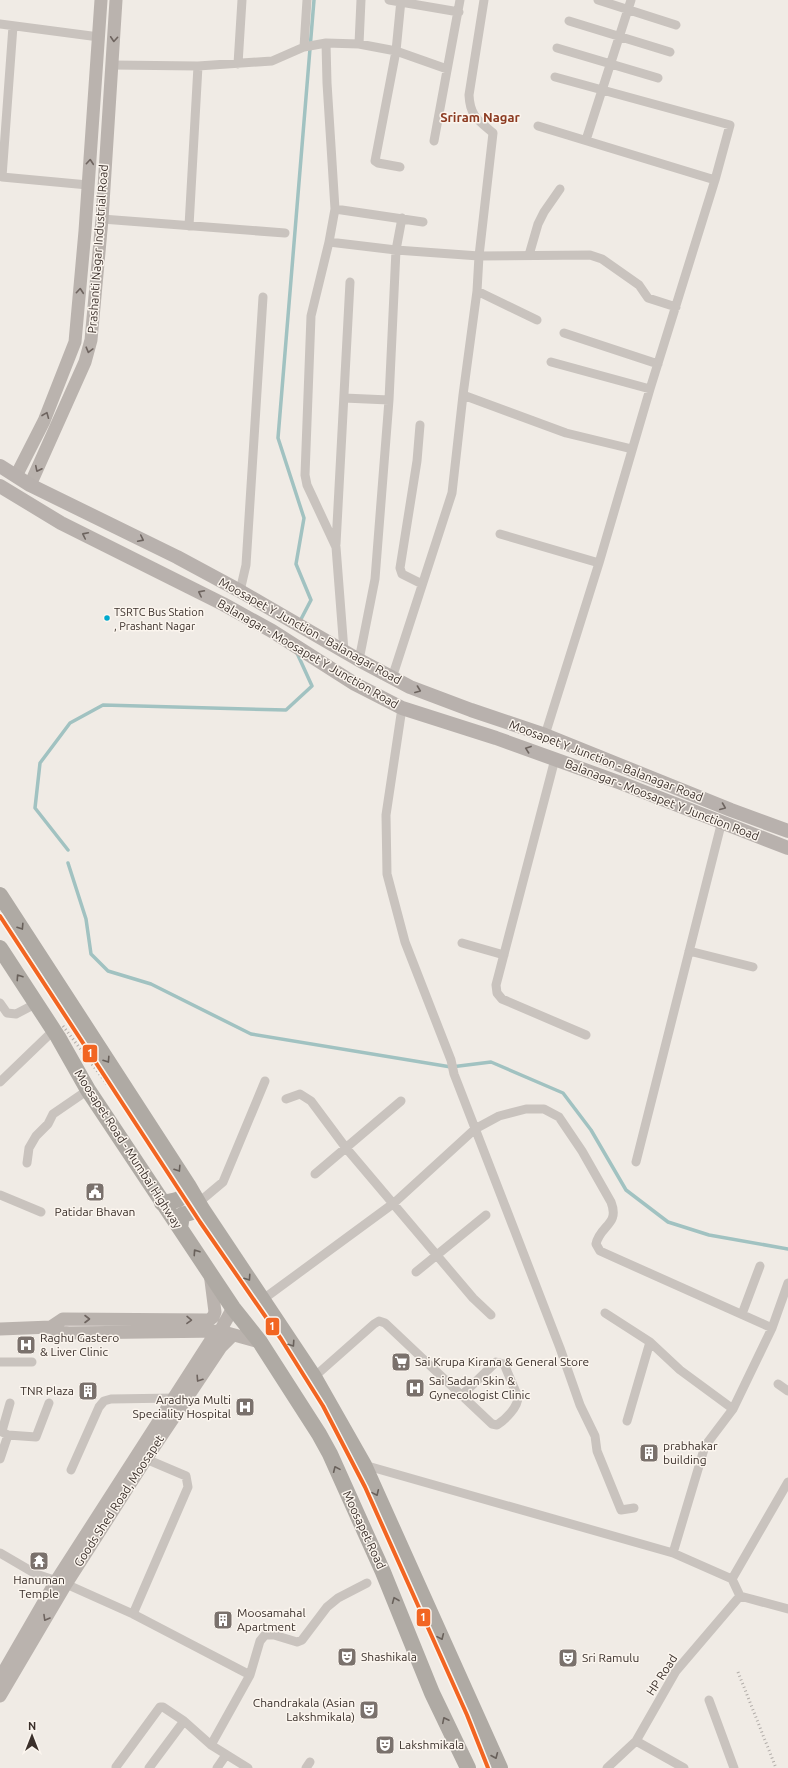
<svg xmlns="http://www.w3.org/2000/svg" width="788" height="1768" viewBox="0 0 788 1768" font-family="Ubuntu,sans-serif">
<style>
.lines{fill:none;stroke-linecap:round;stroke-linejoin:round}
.stream{stroke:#a1c2c1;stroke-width:3.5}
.street{stroke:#c9c3be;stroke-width:9}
.secondary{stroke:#bab3ae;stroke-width:13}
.primary{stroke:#b8b1ad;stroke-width:14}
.highway{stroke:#afaaa4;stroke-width:16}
.rail{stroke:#b1aca8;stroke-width:3;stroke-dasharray:1 3;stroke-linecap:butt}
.metro-1-casing{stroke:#fbf5ee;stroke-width:7}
.metro-1{stroke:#f26522;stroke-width:4}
.oneway{stroke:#6e645f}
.oneway2{stroke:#6d645f}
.oneway3{stroke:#69615b}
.bus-dot{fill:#00a9ce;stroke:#fbf5ee;stroke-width:1.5}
.labels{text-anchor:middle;stroke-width:3;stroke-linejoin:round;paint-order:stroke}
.bus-label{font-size:11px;fill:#3b302b;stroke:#fbf5ee;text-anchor:start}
.street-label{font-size:12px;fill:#3b302b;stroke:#fbf5ee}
.poi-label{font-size:12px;fill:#3b302b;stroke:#fbf5ee;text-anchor:start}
.neighbourhood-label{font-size:13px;font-weight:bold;fill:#8c3b22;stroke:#fbf5ee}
.line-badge{stroke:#fbf5ee;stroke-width:1.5}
.badge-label{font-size:11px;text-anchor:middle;font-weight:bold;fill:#fff}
</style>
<rect width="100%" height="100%" fill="#f0ebe5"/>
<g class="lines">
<path class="stream" d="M299 623 311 600 296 564 304 518 278 438 314 0
M68 850 35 808 40 763 70 723 103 705 286 710 312 686 297 653
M68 863 86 919 91 954 108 971 151 984 251 1034 451 1067 491 1062 563 1093 591 1130 626 1190 668 1222 709 1235 788 1249"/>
<path class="street" d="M389 0 459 12
M598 0 676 25
M569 21 670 52
M0 24 99 37
M13 26 2 177 88 185
M326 43 327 83 335 209 329 242 311 316 305 475 307 485 336 547 344 651
M359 44 361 0
M304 47 307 0
M557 48 658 78
M238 64 242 0
M112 65 198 66 272 61 304 47 326 43 359 44 396 51 447 69
M555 77 730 125 715 180 650 389 599 563
M538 126 715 180
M586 140 631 0
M434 141 460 0
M400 167 378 163 375 161 396 51 401 0
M335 209 423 222
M102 219 285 233
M189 226 198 66
M329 242 396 250 479 256 590 255 602 259 639 285 648 298 676 307
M529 255 538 224 544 212 560 189
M477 291 537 320
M564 333 658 364
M551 362 650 389
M463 395 566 433 632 449
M344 398 389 400
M420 425 417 461 400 568 402 574 422 584
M500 534 599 563 545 735
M336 544 350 282
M240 591 246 565 263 297
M359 660 375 579 389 400 396 250 402 218
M392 678 452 493 463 395 477 291 479 256 493 133C478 120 470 116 469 95L484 0
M402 708 386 815 387 874 405 942 451 1060 454 1074 560 1348 580 1405 595 1436 597 1451 621 1510 634 1508
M555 759 496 985 497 993 502 999 586 1035
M462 943 504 955
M689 951 753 967
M0 1003 7 1013 16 1014 37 1003
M0 1082 54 1030
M286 1099 300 1094 311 1101 346 1148 473 1298 491 1315
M636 1162 722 821
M27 1163 29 1148 36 1136 48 1124 53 1114 88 1090
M315 1174 401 1101
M0 1195 41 1212
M198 1203 223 1182 265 1081
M416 1272 486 1215
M262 1300 394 1203 475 1129 499 1116 526 1109H544L559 1117 582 1151 611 1202C620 1225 600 1225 596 1244L600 1251 772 1328
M605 1313 650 1342 680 1370 733 1409
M742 1314 760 1266
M0 1362H32
M314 1377 374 1324 379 1321 385 1323 492 1424 497 1425C506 1419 518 1407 518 1397L504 1364 496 1362 461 1396
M778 1384 788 1391
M627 1421 650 1342
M0 1431 8 1435 36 1437 49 1403
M2 1431 10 1403
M0 1459 8 1435
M364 1465 673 1553 732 1579 740 1596 788 1609
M71 1470 99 1407 104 1401 111 1399 175 1398
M0 1553 36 1574 66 1584 133 1614 250 1675 211 1745
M673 1553 705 1446 733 1409 772 1328 788 1283
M732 1579 788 1482
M133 1614 188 1487 186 1476 146 1459
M250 1675 260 1641 265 1635H274L297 1642 302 1640 327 1607 338 1598 367 1583
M709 1700 734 1768
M636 1741 684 1768
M116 1767 160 1707H163L184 1721 211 1745 248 1768
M149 1768 184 1721
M217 1768 226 1755
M306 1768 310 1762
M607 1768 636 1741 676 1671 740 1596"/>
<path class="secondary" d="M16 476 44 421 75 342 85 231 101 0
M30 485 85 362 91 340 102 219 116 0
M51 1327 63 1319 209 1320 213 1317 215 1312 210 1273
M0 1329 51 1327 58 1332 69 1333 220 1331 260 1342
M0 1678 56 1581 211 1340 220 1331 233 1308
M0 1696 66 1584 146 1459 221 1347 232 1336"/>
<path class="primary" d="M0 466 30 485 177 557 240 591 359 660 410 687 471 710 545 735 731 810 788 831
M0 486 61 523 223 604 272 631 355 684 402 708 496 738 621 783 788 848"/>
<path class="highway" d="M0 895 188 1185 202 1209 314 1377 364 1465 500 1768
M0 948 58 1037 88 1090 233 1308 260 1342 319 1434 330 1454 383 1572 432 1693 468 1768
M162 1203C173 1201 188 1200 188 1185
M180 1228 182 1215 202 1209"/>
<path class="rail" d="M63 1026 120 1101
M738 1672 776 1768"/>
<g class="metro-1-casing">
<path id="metro-1" d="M0 916 200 1222 281 1339 323 1406 365 1487 467 1715 488 1768"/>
</g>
<use href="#metro-1" class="metro-1"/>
</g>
<defs><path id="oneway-chevron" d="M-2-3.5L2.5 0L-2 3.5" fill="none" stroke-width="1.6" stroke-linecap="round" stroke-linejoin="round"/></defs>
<g class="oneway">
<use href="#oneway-chevron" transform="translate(114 39) rotate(94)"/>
<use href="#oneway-chevron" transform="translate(90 162) rotate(-85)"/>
<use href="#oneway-chevron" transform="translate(80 291) rotate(-85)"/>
<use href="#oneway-chevron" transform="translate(89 350) rotate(105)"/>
<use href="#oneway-chevron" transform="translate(46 415) rotate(-68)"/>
<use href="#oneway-chevron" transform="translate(38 469) rotate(116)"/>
<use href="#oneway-chevron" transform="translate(87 1319)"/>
<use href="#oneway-chevron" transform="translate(189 1320) rotate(1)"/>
<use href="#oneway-chevron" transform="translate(199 1379) rotate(123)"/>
<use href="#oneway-chevron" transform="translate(46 1618) rotate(120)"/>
</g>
<g class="oneway2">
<use href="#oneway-chevron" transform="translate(85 535) rotate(-154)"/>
<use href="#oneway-chevron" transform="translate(141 539) rotate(26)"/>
<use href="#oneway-chevron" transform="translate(201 593) rotate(-153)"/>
<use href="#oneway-chevron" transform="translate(418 690) rotate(21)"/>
<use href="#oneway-chevron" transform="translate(528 749) rotate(-160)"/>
<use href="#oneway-chevron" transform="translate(723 807) rotate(22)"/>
</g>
<g class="oneway3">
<use href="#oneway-chevron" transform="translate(21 927) rotate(57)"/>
<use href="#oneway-chevron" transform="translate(19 977) rotate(-124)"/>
<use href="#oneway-chevron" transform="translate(107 1060) rotate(57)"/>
<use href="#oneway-chevron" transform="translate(178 1169) rotate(57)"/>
<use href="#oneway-chevron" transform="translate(196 1252) rotate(-124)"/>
<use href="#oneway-chevron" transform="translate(248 1278) rotate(56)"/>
<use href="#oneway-chevron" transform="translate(292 1344) rotate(56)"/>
<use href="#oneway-chevron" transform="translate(336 1469) rotate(-114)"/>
<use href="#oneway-chevron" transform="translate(376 1493) rotate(66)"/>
<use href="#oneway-chevron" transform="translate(395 1600) rotate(-112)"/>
<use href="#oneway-chevron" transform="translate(441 1637) rotate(66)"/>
<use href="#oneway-chevron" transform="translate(445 1720) rotate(-116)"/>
<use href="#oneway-chevron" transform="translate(495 1756) rotate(67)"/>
</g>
<defs>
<g id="civic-square" transform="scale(1)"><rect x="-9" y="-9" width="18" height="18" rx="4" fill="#7a716c" stroke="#fbf5ee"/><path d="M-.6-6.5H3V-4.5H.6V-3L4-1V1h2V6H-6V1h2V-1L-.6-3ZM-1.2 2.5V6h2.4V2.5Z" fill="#fff"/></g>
<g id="hospital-square" transform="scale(1)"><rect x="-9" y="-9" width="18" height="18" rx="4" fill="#7a716c" stroke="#fbf5ee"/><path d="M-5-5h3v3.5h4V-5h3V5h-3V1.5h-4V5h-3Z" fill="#fff"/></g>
<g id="supermarket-square" transform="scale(1)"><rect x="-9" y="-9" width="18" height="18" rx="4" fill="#7a716c" stroke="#fbf5ee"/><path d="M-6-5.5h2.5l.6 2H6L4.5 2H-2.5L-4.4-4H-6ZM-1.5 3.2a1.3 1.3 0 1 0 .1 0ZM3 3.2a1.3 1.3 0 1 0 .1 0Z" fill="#fff"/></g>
<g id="building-square" transform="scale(1)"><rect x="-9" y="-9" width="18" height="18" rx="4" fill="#7a716c" stroke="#fbf5ee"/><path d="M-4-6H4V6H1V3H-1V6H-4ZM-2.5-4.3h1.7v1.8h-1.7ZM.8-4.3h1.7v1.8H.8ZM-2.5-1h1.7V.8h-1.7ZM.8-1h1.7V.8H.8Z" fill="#fff"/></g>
<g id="temple-square" transform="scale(1)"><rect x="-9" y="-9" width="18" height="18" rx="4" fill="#7a716c" stroke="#fbf5ee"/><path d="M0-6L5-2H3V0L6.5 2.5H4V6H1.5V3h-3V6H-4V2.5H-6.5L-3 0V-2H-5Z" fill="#fff"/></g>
<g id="theatre-square" transform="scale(1)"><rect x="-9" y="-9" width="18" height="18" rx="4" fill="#7a716c" stroke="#fbf5ee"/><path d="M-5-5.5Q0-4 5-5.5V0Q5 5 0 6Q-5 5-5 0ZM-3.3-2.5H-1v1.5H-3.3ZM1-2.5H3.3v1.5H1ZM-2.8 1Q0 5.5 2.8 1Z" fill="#fff"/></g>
</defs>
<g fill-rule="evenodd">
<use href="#civic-square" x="95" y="1192"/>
<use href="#hospital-square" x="26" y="1345"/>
<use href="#supermarket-square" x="401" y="1362"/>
<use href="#hospital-square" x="415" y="1388"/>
<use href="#building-square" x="88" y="1391"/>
<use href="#hospital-square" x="245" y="1407"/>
<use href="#building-square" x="649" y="1453"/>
<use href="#temple-square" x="39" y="1561"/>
<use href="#building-square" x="223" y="1620"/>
<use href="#theatre-square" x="347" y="1657"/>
<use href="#theatre-square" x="568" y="1658"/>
<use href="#theatre-square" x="369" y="1710"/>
<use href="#theatre-square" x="385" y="1745"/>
</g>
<circle class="bus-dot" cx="107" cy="618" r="3.5"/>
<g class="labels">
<g class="bus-label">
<text x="114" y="616">TSRTC Bus Station<tspan x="114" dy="14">, Prashant Nagar</tspan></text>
</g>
<g class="street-label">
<text transform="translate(98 249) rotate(-86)" y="4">Prashanti Nagar Industrial Road</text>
<text transform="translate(310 631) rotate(29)" y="4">Moosapet Y Junction - Balanagar Road</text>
<text transform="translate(308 654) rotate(30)" y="4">Balanagar - Moosapet Y Junction Road</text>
<text transform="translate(606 761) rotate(21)" y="4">Moosapet Y Junction - Balanagar Road</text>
<text transform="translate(662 800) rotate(21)" y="4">Balanagar - Moosapet Y Junction Road</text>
<text transform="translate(128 1149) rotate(57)" y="4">Moosapet Road - Mumbai Highway</text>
<text transform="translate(119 1501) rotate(-57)" y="4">Goods Shed Road, Moosapet</text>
<text transform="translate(364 1530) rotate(65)" y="4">Moosapet Road</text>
<text transform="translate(662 1675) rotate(-57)" y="4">HP Road</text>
</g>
<g class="poi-label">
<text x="95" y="1216" text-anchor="middle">Patidar Bhavan</text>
<text x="40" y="1342">Raghu Gastero<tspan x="40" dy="14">&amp; Liver Clinic</tspan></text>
<text x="415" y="1366">Sai Krupa Kirana &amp; General Store</text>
<text x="429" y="1385">Sai Sadan Skin &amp;<tspan x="429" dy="14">Gynecologist Clinic</tspan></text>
<text x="74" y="1395" text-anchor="end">TNR Plaza</text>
<text x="231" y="1404" text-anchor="end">Aradhya Multi<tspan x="231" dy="14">Speciality Hospital</tspan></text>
<text x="663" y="1450">prabhakar<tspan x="663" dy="14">building</tspan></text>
<text x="39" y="1584" text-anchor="middle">Hanuman<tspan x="39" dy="14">Temple</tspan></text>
<text x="237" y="1617">Moosamahal<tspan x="237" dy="14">Apartment</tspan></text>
<text x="361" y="1661">Shashikala</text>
<text x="582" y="1662">Sri Ramulu</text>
<text x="355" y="1707" text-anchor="end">Chandrakala (Asian<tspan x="355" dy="14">Lakshmikala)</tspan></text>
<text x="399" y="1749">Lakshmikala</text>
</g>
<g class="neighbourhood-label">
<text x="480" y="122">Sriram Nagar</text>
</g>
</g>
<g class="line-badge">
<rect x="82" y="1044" width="16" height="19" rx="4" fill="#f26522"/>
<rect x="265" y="1317" width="15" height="19" rx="4" fill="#f26522"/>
<rect x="416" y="1608" width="15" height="19" rx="4" fill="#f26522"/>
</g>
<g class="badge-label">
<text x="90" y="1057">1</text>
<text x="272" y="1330">1</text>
<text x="423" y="1621">1</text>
</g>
<g transform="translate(32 1736)" stroke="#fbf5ee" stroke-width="3" paint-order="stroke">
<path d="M0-3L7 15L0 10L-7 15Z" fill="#3b302b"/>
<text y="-6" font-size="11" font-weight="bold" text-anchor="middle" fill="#3b302b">N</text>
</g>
</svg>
